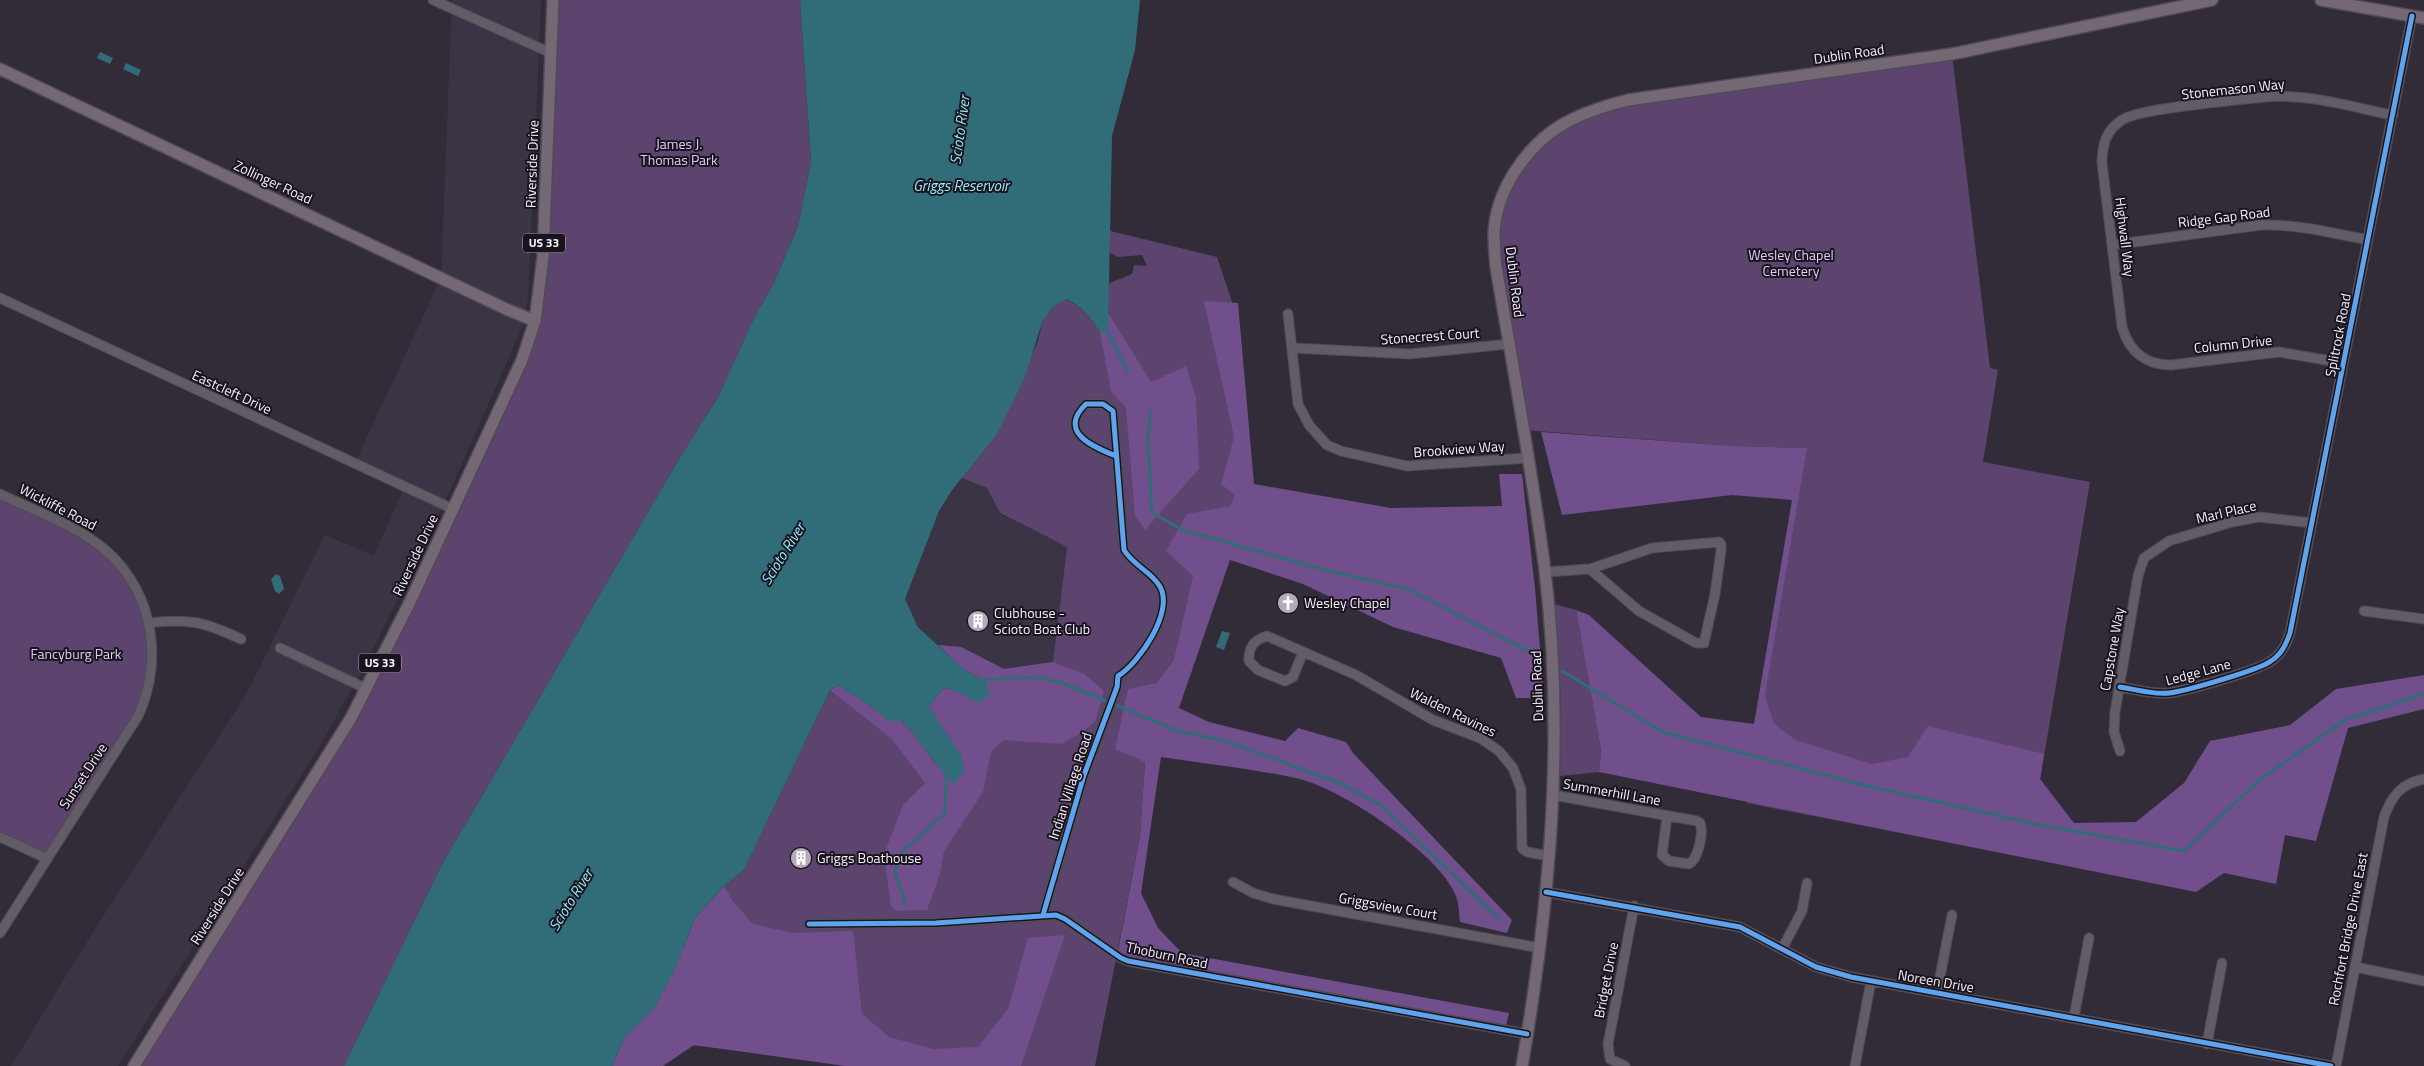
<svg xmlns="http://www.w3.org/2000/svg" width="2424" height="1066" viewBox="0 0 2424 1066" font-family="'Titillium Web',sans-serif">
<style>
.commercial{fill:#3b3445}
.green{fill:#5c446e}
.forest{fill:#714e8c}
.water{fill:#306d79}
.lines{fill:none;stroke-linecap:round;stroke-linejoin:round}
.stream{stroke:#306d79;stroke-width:3}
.minor-casing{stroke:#4f4a54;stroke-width:11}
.major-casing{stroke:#4f4a54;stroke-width:14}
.minor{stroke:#615c65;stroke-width:9}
.major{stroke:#746874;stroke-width:11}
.cycleway-casing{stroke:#18131d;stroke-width:8}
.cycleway{stroke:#60a3ed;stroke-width:5}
.labels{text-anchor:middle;stroke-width:4;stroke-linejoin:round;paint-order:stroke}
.shield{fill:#18131d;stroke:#b4aeba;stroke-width:1}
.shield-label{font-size:12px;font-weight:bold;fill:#f7f0fe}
.street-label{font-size:14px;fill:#f7f0fe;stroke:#18131d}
.park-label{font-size:14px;fill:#e0cbf2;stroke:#18131d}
.poi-label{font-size:14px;fill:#f7f0fe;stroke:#18131d;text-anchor:start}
.water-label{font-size:15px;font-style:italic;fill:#95ecfd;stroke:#18131d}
</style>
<rect width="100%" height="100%" fill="#322c38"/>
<path class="commercial" d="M452 0H541L528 299 519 334 448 495 364 667 321 744 118 1066H11L88 940 245 696 325 535 374 556 404 488 354 465 441 278Z
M962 478 987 488 1000 514 1067 547 1053 662 1004 669 961 647 938 645 918 627 905 599 939 511Z"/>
<path class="green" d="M553 0H800L811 162 798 226 774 283 755 316 717 399 682 454 441 866 344 1066H134L351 718 535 321Z
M1952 54 1990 368 1998 370 1983 462 2090 482 2027 858 1747 803 1806 448 1735 446 1523 430 1496 267 1500 205 1527 155 1590 111Z
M1094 227 1217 257 1232 302 1247 491 1145 762 1140 836 1095 1066H846L736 1050 624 1038 724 886 744 870 830 690 989 695 938 645 961 647 1004 669 1053 662 1067 547 1000 513 987 488 962 478 996 436 1038 341 1042 323 1052 308 1065 299C1082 306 1090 317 1100 332L1107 289 1110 283 1132 274 1134 265 1147 266 1142 255 1118 257 1100 247Z
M0 494 96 542 132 580 151 633 143 705 46 858 0 837Z
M1554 604 1576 610 1601 750 1599 772 1560 776 1561 698Z"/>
<path class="forest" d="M1204 301 1238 303 1254 484 1391 508 1502 506 1499 474H1522L1535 588 1544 698H1516L1501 658 1393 627 1303 584 1230 560 1179 708 1209 722 1285 741 1298 728 1346 742 1353 753 1512 920 1507 933 1460 922C1459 914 1459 904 1456 896 1440 854 1343 790 1300 779 1255 769 1207 764 1161 757L1141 893 1158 928 1182 953 1509 1013 1506 1026 1117 956 1140 836 1145 762 1115 749 1128 689 1157 683 1174 660 1193 576 1166 551 1187 514 1230 506 1235 495 1221 484 1234 437Z
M1108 313 1151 382 1186 366 1196 398 1199 469 1145 530 1135 516 1126 408 1111 391 1100 332H1107Z
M1541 432 1735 446 1807 448 1765 696 1774 724 1796 740 1872 764 1908 757 1928 726 2044 754 2040 779 2074 823 2136 822 2184 783 2210 741 2290 725 2336 689 2424 675V709L2348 728 2316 841 2285 835 2276 884 2224 873 2196 892 1599 772 1601 750 1576 610 1589 615 1701 717 1754 724 1792 500 1732 495 1562 515Z
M938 645 961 647 1004 669 1053 662 1084 674 1104 691 1095 722 1079 734 1062 744 1003 740 991 752 983 792 944 851 940 874 927 910 896 911 891 906 884 854 903 805 925 783 892 739 830 690 838 685 873 708 888 721H901L914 734 935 764 961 755 929 707 943 688 955 689 965 697 987 683 960 666Z
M724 886 732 900 753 924 793 933 853 931 862 1014 889 1037 933 1049 978 1047 1008 1009 1028 938 1065 935 1021 1066H846L694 1045 663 1066H612L624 1038 655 1007 676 967 695 918Z"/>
<path class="water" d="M800 0H1140L1135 50 1112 136 1108 332H1100C1090 317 1082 306 1066 299L1052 308 1042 323 1025 377 996 436 953 489 939 511 905 599 918 627 960 666 987 684 989 696 979 703C966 698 957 689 943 688L929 707 961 755 964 771 954 784C934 764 921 741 902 721H888L873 708 838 685 830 690 744 870 724 886 695 918 676 967 655 1007 624 1038 612 1066H344L441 866 682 454 717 399 755 316 774 283 798 226 811 162Z
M100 52 113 58 110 64 97 58Z
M126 63 141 70 138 76 123 69Z
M276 574 280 576 284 589 279 594 275 591 271 579Z
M1222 631 1230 633 1224 650 1216 647Z"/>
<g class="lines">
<path class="stream" d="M1108 332 1128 372
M1150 411 1148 442 1152 513 1183 530 1321 569 1408 589 1538 656
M1562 671 1663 732 1867 786 2040 825 2184 851 2257 782 2343 721 2424 694
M979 680 1040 677 1068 685 1178 731 1229 742 1344 785 1382 806 1498 918
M906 905 895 872 901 853 945 813 946 774"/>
<g class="minor-casing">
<path id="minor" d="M433 0 551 53
M2112 245 2261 225C2298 224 2332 233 2368 240
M0 298 453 509
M1288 314 1298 404 1309 425 1327 445 1341 451 1407 466 1528 458
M1294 348 1410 354 1509 344
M2343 363 2279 352 2171 365C2145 365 2129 351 2122 327L2102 163C2102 145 2106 130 2122 120 2139 108 2238 100 2265 97 2307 93 2351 107 2393 115
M0 494C31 509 67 522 95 542 151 581 166 656 138 716L0 933
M1545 572 1590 569 1652 548 1719 542 1721 544V551L1715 594 1704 643H1696L1639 611 1590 569
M2364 611 2424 619
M149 623C190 618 204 622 241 639
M280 648 367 689
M1303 652 1293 677 1285 681 1258 670 1249 661C1248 647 1254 640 1267 636L1356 675 1433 720 1480 738 1499 751 1513 768 1521 789 1522 848 1527 852 1549 856
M2120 687C2135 689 2153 695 2169 693 2186 691 2259 670 2271 661 2282 654 2286 644 2290 633L2412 16
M2120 751 2114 732 2115 712 2138 576 2144 558 2169 541 2232 522 2259 517 2312 523
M1553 795 1697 821 1700 823C1704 833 1698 859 1689 864L1669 861 1662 855 1667 816
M0 837 46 858
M1233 882 1253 893 1273 899 1540 948
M1546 892 1740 927 1816 967 1851 977 2331 1066
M1043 915 1084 775 1117 687 1118 676C1139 663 1176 610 1159 585 1150 571 1134 566 1124 550L1113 411 1103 404H1086C1057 432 1093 447 1116 456
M809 924 936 923 1056 915 1065 919 1121 958 1128 961 1527 1034
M1782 949 1802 911 1807 883
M2355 967 2424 981
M1937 992 1952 915
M2074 1017 2089 938
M2207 1044 2222 963
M1625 1066 1610 1059 1608 1044 1634 906
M1855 1066 1871 981
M2336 1066 2384 817C2392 796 2400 784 2424 779"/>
</g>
<g class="major-casing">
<path id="major" d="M2321 0 2424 18
M0 69 506 309 535 321
M134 1066 351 718 409 604 522 360 535 321 543 257 553 0
M1522 1066C1550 903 1565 736 1545 571 1532 469 1513 368 1496 267 1495 256 1494 244 1494 233 1496 191 1525 148 1560 126 1581 113 1604 106 1628 100L1952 54 2212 0"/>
</g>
<use href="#minor" class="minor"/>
<use href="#major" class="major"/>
<g class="cycleway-casing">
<path id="cycleway" d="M2120 687C2135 689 2153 695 2169 693 2186 691 2259 670 2271 661 2282 654 2286 644 2290 633L2412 16
M1546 892 1740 927 1816 967 1851 977 2331 1066
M1043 915 1084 775 1117 687 1118 676C1139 663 1176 610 1159 585 1150 571 1134 566 1124 550L1113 411 1103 404H1086C1057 432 1093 447 1116 456
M809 924 936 923 1056 915 1065 919 1121 958 1128 961 1527 1034"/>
</g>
<use href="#cycleway" class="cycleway"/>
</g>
<defs>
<g id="church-disc" transform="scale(1.125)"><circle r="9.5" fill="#b2abb9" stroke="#18131d"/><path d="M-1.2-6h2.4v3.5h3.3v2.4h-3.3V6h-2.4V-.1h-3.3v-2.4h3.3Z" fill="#fff"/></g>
<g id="building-disc" transform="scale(1.125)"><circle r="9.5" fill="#b2abb9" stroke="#18131d"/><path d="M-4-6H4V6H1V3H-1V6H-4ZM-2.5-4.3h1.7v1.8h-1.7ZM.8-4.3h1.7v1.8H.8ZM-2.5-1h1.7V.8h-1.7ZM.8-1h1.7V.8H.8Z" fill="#fff"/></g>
</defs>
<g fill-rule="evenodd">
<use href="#church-disc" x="1288" y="603"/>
<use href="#building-disc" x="978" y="621"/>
<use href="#building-disc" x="801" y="858"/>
</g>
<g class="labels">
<g class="shield">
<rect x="523" y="233.5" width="42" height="19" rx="4"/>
<rect x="359" y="653.5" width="42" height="19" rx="4"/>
</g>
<g class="shield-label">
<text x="544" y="247">US 33</text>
<text x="380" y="667">US 33</text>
</g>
<g class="street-label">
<text transform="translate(1849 54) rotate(-8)" y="5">Dublin Road</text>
<text transform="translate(2233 89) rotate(-6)" y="5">Stonemason Way</text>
<text transform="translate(532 164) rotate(-88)" y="5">Riverside Drive</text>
<text transform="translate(273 182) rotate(25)" y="5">Zollinger Road</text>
<text transform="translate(2224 217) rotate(-7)" y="5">Ridge Gap Road</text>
<text transform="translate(2125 237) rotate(83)" y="5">Highwall Way</text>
<text transform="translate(1515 282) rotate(83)" y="5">Dublin Road</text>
<text transform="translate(2338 335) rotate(-79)" y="5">Splitrock Road</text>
<text transform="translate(1430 336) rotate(-4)" y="5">Stonecrest Court</text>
<text transform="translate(2233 344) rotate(-6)" y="5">Column Drive</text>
<text transform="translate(232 392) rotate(25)" y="5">Eastcleft Drive</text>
<text transform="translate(1459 449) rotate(-4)" y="5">Brookview Way</text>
<text transform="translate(58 507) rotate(27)" y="5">Wickliffe Road</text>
<text transform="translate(2226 512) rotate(-13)" y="5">Marl Place</text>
<text transform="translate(415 555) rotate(-65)" y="5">Riverside Drive</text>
<text transform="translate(2112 649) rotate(-80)" y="5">Capstone Way</text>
<text transform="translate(2198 672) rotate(-15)" y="5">Ledge Lane</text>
<text transform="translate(1537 686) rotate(-92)" y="5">Dublin Road</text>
<text transform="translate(1453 712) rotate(26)" y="5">Walden Ravines</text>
<text transform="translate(83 776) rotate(-57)" y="5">Sunset Drive</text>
<text transform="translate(1070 786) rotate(-72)" y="5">Indian Village Road</text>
<text transform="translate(1612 792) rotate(10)" y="5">Summerhill Lane</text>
<text transform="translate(217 906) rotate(-58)" y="5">Riverside Drive</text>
<text transform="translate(1388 906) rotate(10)" y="5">Griggsview Court</text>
<text transform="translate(2348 929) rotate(-79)" y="5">Rochfort Bridge Drive East</text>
<text transform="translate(1167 955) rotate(12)" y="5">Thoburn Road</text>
<text transform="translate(1606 980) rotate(-79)" y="5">Bridget Drive</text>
<text transform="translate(1936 981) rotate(10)" y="5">Noreen Drive</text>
</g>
<g class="park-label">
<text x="679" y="149">James J.<tspan x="679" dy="16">Thomas Park</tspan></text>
<text x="1791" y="260">Wesley Chapel<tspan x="1791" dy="16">Cemetery</tspan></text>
<text x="76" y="659">Fancyburg Park</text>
</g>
<g class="poi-label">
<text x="1304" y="608">Wesley Chapel</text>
<text x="994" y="618">Clubhouse -<tspan x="994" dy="16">Scioto Boat Club</tspan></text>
<text x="817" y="863">Griggs Boathouse</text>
</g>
<g class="water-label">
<text transform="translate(960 130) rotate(-82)" y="5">Scioto River</text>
<text x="961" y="191">Griggs Reservoir</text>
<text transform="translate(783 554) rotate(-58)" y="5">Scioto River</text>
<text transform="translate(571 900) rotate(-58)" y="5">Scioto River</text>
</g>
</g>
</svg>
